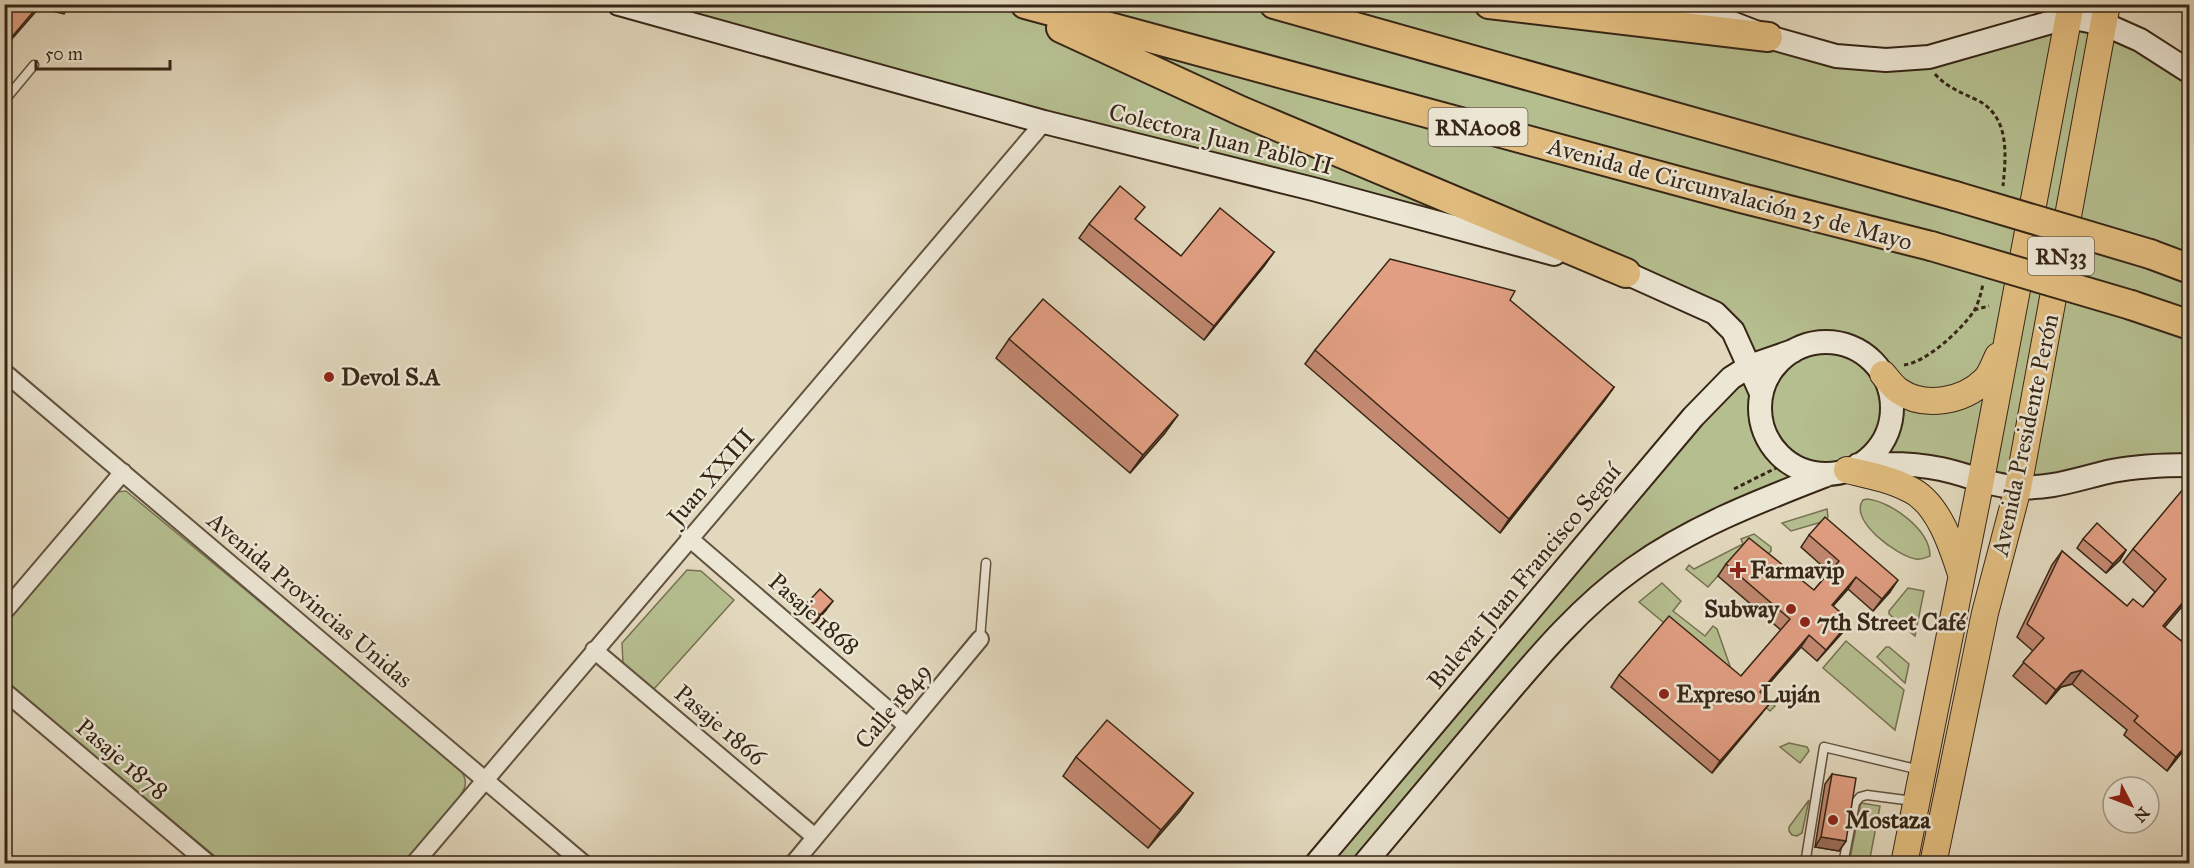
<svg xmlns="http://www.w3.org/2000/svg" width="2194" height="868" viewBox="0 0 2194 868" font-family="'IM FELL Great Primer',serif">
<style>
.green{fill:#b5be8f;stroke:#767252;stroke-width:1.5}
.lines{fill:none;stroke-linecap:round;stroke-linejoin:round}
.service-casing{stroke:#625240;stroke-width:11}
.minor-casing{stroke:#625240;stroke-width:20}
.secondary-casing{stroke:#372616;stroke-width:26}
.primary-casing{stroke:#372616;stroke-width:28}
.motorway-casing{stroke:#372616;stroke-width:32}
.path{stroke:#372616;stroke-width:3;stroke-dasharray:4.5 3;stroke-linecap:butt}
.service{stroke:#ece6d4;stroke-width:8}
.minor{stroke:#ece6d4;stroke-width:16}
.secondary{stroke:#ece6d4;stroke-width:22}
.primary{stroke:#e1bc7e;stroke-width:26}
.motorway{stroke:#e1bc7e;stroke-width:28}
.motorway-bridge-casing{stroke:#372616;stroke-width:32;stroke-linecap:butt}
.motorway-bridge{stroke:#e1bc7e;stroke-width:28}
.wall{fill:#c28870;stroke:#372616;stroke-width:1.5}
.shaded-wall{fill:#9e6f5b;stroke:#372616;stroke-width:1.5}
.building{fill:#e19e82;stroke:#372616;stroke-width:1.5}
.poi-dot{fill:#8f2418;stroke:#ece6d4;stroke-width:2}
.labels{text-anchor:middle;stroke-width:5;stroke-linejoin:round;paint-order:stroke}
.shield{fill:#ece6d4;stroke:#6d604f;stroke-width:1.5}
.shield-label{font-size:22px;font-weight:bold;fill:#372616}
.street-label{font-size:24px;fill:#372616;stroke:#ece6d4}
.poi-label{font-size:24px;font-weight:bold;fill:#372616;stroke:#ece6d4;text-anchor:start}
</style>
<rect width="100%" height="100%" fill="#e2d8bd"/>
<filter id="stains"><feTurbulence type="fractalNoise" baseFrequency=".00333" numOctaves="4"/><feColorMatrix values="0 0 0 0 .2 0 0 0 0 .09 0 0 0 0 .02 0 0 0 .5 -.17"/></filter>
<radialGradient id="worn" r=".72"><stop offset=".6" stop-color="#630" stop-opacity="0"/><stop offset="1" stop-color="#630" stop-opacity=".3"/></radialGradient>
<path class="green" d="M1665 4 1886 60 2069 17 2189 72V465L2063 484 1858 465 1634 568 1364 863H1316L1750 366 1733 331 1626 273 619 5Z
M126 491 457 765C462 771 467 778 465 786 461 802 416 849 404 863H223L5 681V620L107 499 116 492Z
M1867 499C1890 501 1930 529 1930 556 1925 558 1921 560 1916 559 1897 556 1848 520 1863 500Z
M1827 509 1828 517 1825 521 1791 531 1782 523Z
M1754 534 1771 547V551L1759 565 1741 550 1708 587 1686 569 1689 565 1694 569 1743 544 1741 539Z
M687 570 701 571 734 600 654 689 623 663 622 643Z
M1662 583 1681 601 1673 611 1705 636 1713 626 1717 629 1731 669 1775 706 1770 711 1639 602Z
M1908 588 1924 591 1915 636 1889 614V611Z
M1846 641 1904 690 1895 730 1823 668Z
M1886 647H1889L1909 664 1905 683 1877 657Z
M1789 743 1807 747 1809 751 1800 763 1780 747Z
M1809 800 1802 833 1797 836 1792 835 1789 831V827Z
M1861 803 1880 806 1869 863H1849Z"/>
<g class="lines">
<g class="service-casing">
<path id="service" d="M4 101 34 65
M980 639 986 563
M1805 864 1824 747 1920 770
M1843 864 1855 803 1860 797 1867 795 1913 801"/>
</g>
<g class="minor-casing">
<path id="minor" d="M4 372 584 864
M689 538 907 726
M4 612 123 472
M594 650 815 837
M4 691 209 864
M414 864C623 616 835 370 1044 122
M793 864 980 639"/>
</g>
<g class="secondary-casing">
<path id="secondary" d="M619 4 1044 122 1313 189 1554 254
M1665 4 1722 19 1768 37 1836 56 1886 60 1929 57 2069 17 2104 24 2140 40 2190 72
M1609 269 1626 273 1715 313 1733 331 1761 393
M1760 408a66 66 0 1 1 132 0a66 66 0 1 1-132 0Z
M1858 465C1886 463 1913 463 1941 469 1966 474 1990 486 2017 487 2049 490 2080 478 2112 471 2138 466 2163 465 2190 465
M1316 864 1693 417 1731 378 1750 366 1793 351
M1364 864C1406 814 1448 764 1490 714 1534 662 1578 608 1633 569 1693 526 1762 500 1829 474"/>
</g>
<g class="primary-casing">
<path id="primary" d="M1883 374C1888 380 1893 387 1899 391 1925 409 1964 401 1985 380 1991 374 1994 364 1998 356
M1847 470C1868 475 1890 479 1909 489 1938 502 1952 546 1961 574
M1904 864 1981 480 2071 4
M1933 864 1985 613 2018 488 2107 4"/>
</g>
<g class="motorway-casing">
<path id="motorway" d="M1025 4 1741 198 1931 246
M1274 4 1955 196
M1489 4 1768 37
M1061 28 1241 111 1626 273
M2150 254 2190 269
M2131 305 2190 325"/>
</g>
<path class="path" d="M1935 74C1947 88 1963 93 1979 101 2010 118 2006 156 2003 186
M1974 310 1989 306
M1904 365C1927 362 1961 330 1974 311 1979 302 1981 293 1983 284
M1734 489 1788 462"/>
<use href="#service" class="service"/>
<use href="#minor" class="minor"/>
<use href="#secondary" class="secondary"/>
<use href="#primary" class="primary"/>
<use href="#motorway" class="motorway"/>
<g class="motorway-bridge-casing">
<path id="motorway-bridge" d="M1955 196 2150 254
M1931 246 2131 305"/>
</g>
<use href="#motorway-bridge" class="motorway-bridge"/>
</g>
<path class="wall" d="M1136 220 1181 256 1274 252 1264 266 1204 340 1079 238 1089 224Z
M1009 339 1165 433 1130 473 996 358Z
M1315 350 1614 387 1604 401 1500 533 1305 364Z
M2190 493V597L2164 627 2190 648V749L2186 747 2167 771 2124 735 2127 730 2072 684 2061 687 2046 704 2013 676 2033 651 2017 637 2052 565 2062 551 2127 606 2143 607 2155 592 2123 562 2133 549Z
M1809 535 1890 592 1873 611 1848 589 1833 606 1850 621 1842 633 1817 661 1801 647 1761 693 1762 713 1712 773 1611 687 1619 675 1741 676 1781 630 1718 576 1726 564 1814 590 1829 572 1801 547Z
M2083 539 2126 550 2120 560 2106 573 2077 548Z
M807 603 826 610 814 624 800 613Z
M1076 757 1193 793 1180 811 1148 848 1063 776Z
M1832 774 1846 841 1839 851 1815 847 1825 784Z"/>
<path class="shaded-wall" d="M40 4H70L64 14 39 8 4 48V46Z
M1274 252 1264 266 1204 340 1214 326Z
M1614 387 1604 401 1500 533 1509 519Z
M1178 415 1165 433 1130 473 1143 455Z
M2126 550 2120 560 2106 573 2113 564Z
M1856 577 1848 589 1823 617 1832 605Z
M1898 580 1890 592 1873 611 1882 599Z
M2190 594V597L2154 640 2163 626Z
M833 601 826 610 814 624 820 615Z
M1850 621 1842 633 1817 661 1826 650Z
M1809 635 1801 647 1751 704 1760 692Z
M2082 670 2072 684 2061 687 2046 704 2056 690 2071 673Z
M1771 702 1762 713 1712 773 1720 761Z
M2190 741 2186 747 2167 771 2176 757Z
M1193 793 1180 811 1148 848 1161 830Z
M1821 837 1846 841 1839 851 1815 847Z"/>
<path class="building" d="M4 4H40L4 46Z
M1120 186 1145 207 1135 219 1181 256 1220 208 1274 252 1214 326 1089 224Z
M1390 259 1515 291 1510 300 1614 387 1509 519 1315 350Z
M1043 299 1178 415 1143 455 1009 339Z
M2184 488 2190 493V594L2163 626 2190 648V741L2176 757 2134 721 2138 716 2082 670 2071 673 2056 690 2023 662 2044 638 2027 624 2062 551 2127 606 2133 599 2143 607 2166 579 2133 549Z
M1825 517 1898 580 1882 599 1856 577 1832 605 1850 621 1826 650 1809 635 1760 692 1771 702 1720 761 1619 675 1669 616 1741 676 1790 619 1726 564 1749 538 1814 590 1839 561 1809 535Z
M2097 523 2126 550 2113 564 2083 539Z
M820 589 833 601 820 615 807 603Z
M1107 720 1193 793 1161 830 1076 757Z
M1832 774 1856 778 1846 841 1821 837Z"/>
<g class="poi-dot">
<circle cx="329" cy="377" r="6"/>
<path d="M1735 561h6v6h6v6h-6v6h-6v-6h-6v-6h6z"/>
<circle cx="1791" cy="609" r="6"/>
<circle cx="1805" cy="622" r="6"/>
<circle cx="1664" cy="694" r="6"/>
<circle cx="1833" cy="820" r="6"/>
</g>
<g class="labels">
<g class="shield">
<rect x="1428.5" y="108" width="99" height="38" rx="4.5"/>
<rect x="2028" y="237" width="66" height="38" rx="4.5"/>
</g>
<g class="shield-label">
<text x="1478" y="135">RNA008</text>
<text x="2061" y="264">RN33</text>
</g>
<g class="street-label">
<text transform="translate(1221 139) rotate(14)" y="8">Colectora Juan Pablo II</text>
<text transform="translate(1730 194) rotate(15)" y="8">Avenida de Circunvalación 25 de Mayo</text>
<text transform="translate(2025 435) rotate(-78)" y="8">Avenida Presidente Perón</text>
<text transform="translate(711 477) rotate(-49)" y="8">Juan XXIII</text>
<text transform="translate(1524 576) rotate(-50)" y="8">Bulevar Juan Francisco Seguí</text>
<text transform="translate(310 600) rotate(40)" y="8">Avenida Provincias Unidas</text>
<text transform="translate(814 614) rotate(41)" y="8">Pasaje 1868</text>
<text transform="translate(893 706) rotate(-50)" y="8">Calle 1849</text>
<text transform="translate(720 725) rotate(40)" y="8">Pasaje 1866</text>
<text transform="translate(122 759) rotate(40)" y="8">Pasaje 1878</text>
</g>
<g class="poi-label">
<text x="341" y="385">Devol S.A</text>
<text x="1750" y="578">Farmavip</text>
<text x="1779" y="617" text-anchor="end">Subway</text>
<text x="1817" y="630">7th Street Café</text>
<text x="1676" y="702">Expreso Luján</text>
<text x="1845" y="828">Mostaza</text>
</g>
</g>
<rect width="2194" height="868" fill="none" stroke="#e2d8bd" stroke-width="24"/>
<rect x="6" y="6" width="2182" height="856" fill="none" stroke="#372616" stroke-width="3"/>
<rect x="12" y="12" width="2170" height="844" fill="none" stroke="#372616" stroke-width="1.5"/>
<g transform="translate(2131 805) rotate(132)"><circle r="28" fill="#ece6d4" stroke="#a49988" stroke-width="1.5"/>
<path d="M0-4.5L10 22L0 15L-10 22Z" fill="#8f2418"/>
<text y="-9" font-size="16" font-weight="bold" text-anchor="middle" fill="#372616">N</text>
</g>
<path d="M36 60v9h134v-9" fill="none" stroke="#372616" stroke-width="3"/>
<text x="45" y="60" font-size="18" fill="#372616" stroke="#ece6d4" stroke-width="4.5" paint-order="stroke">50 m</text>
<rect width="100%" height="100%" filter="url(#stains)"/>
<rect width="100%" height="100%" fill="url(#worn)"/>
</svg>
